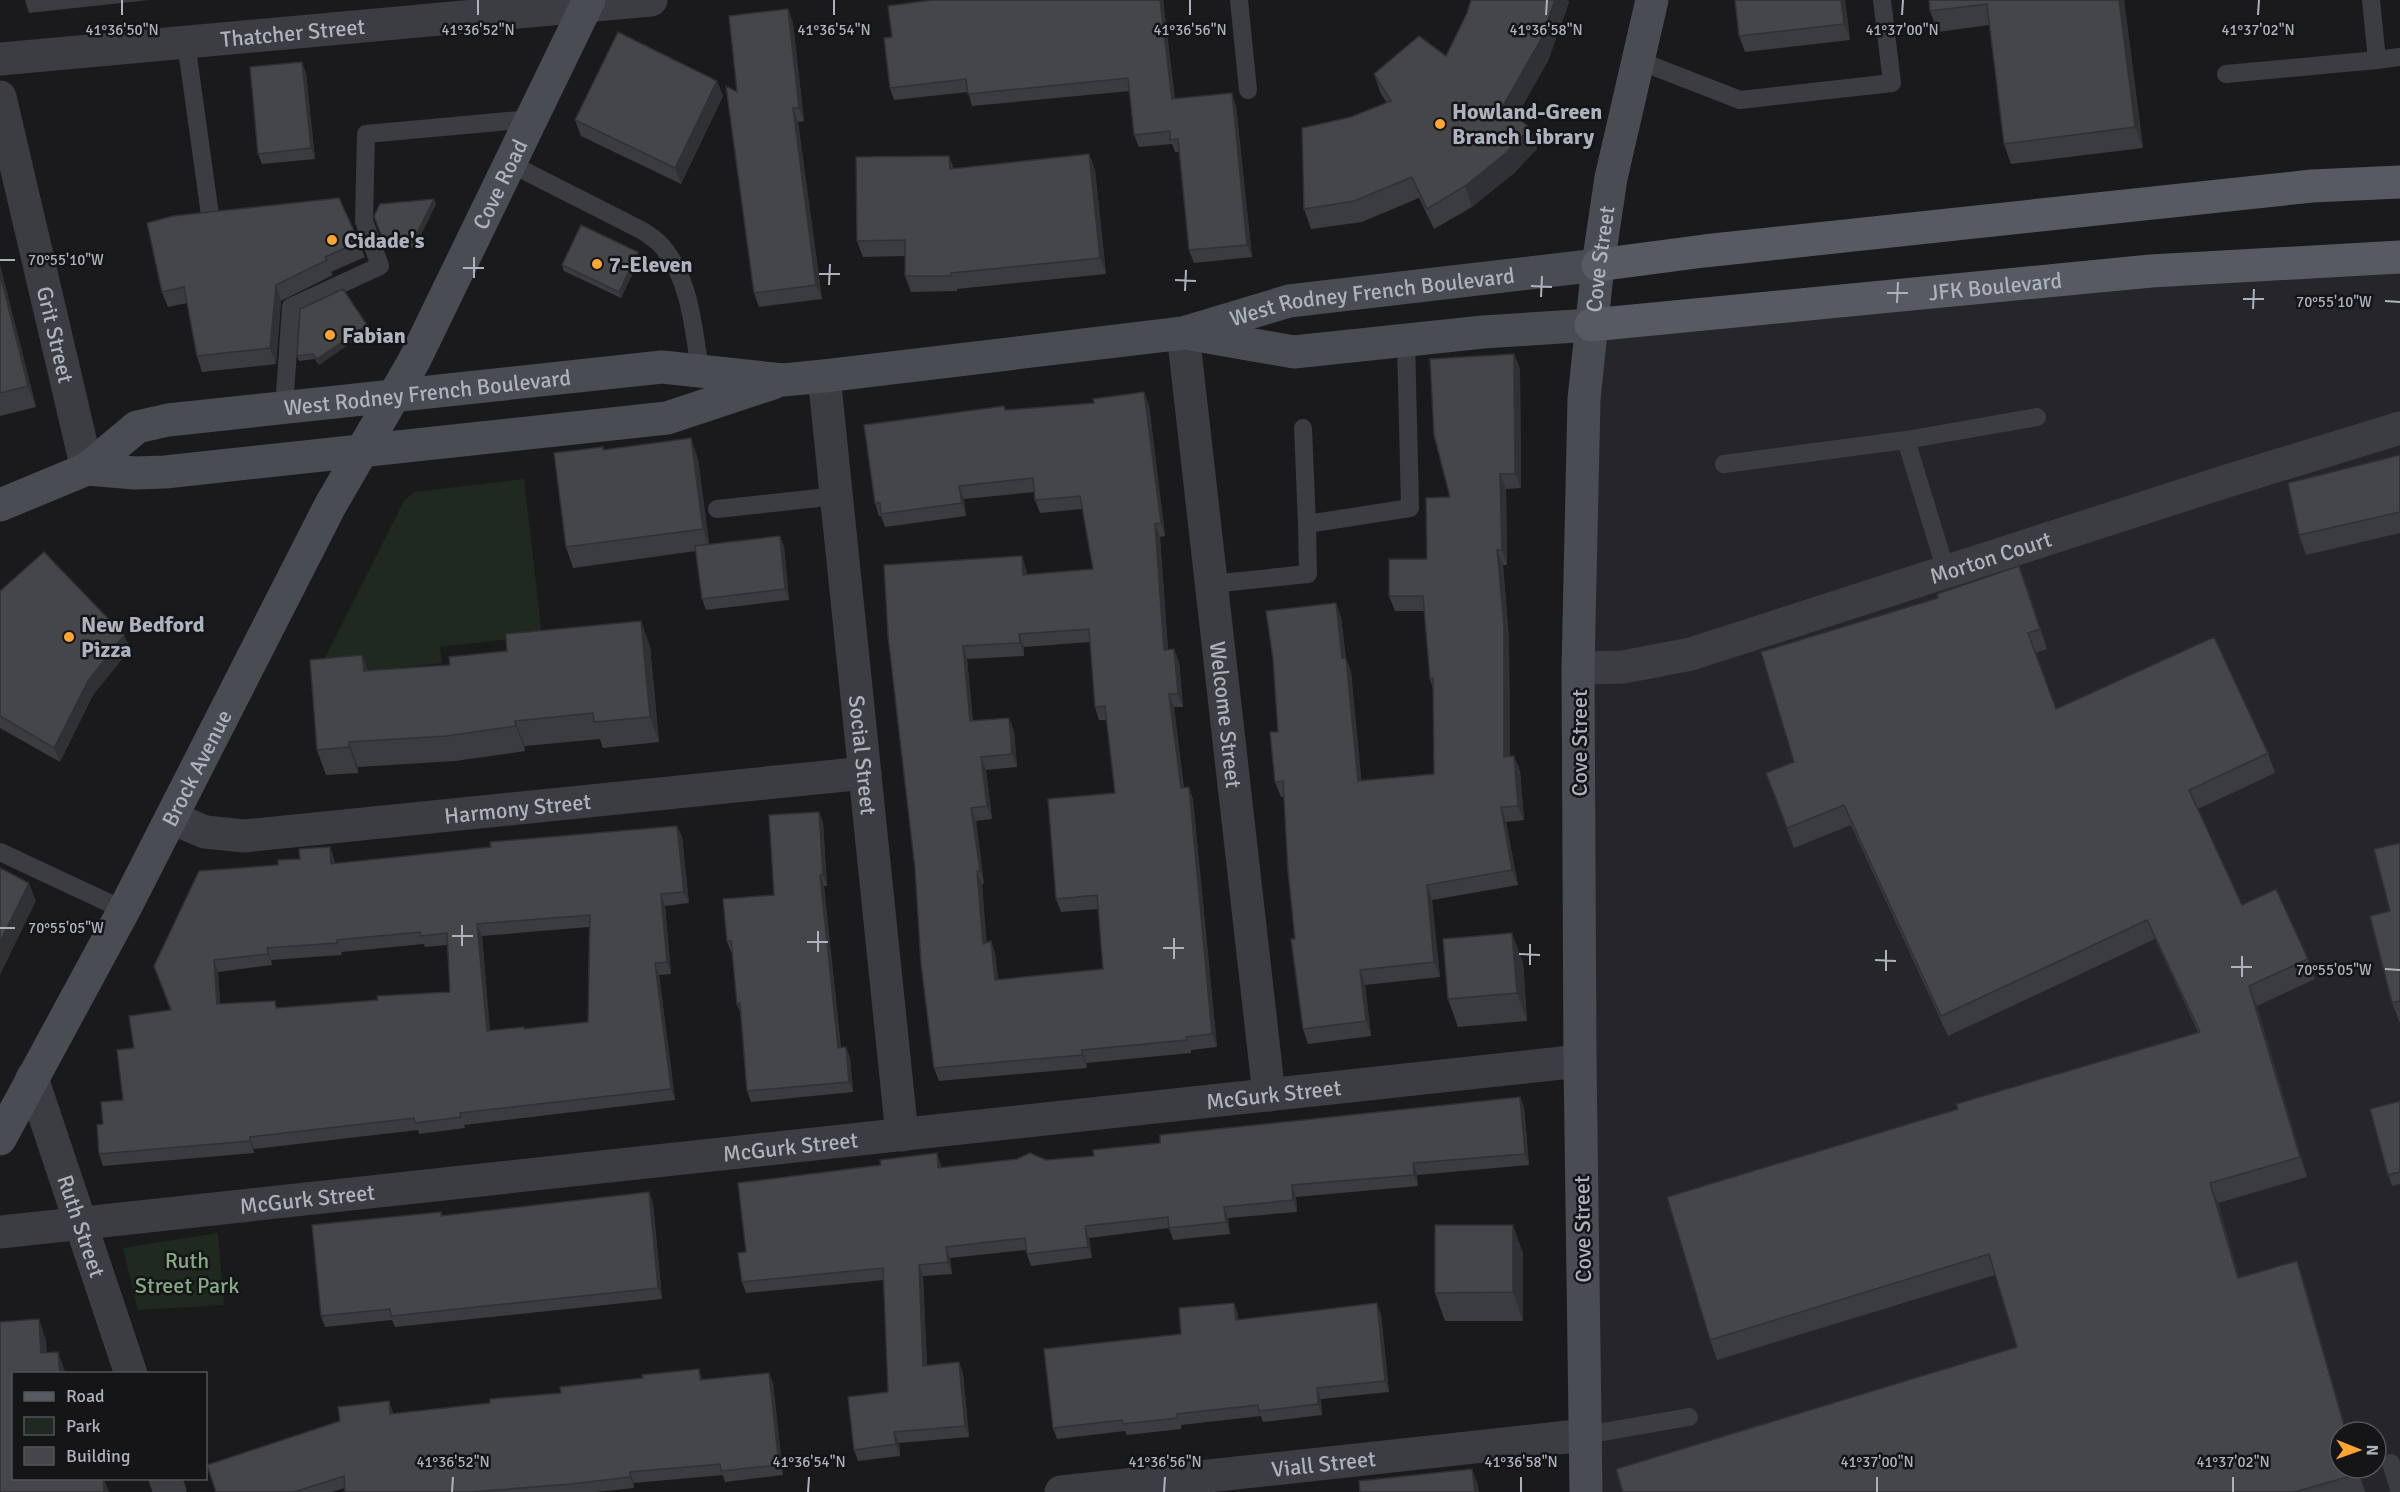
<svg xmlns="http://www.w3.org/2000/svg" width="2400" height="1492" viewBox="0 0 2400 1492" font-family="Signika,sans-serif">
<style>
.built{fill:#26262a;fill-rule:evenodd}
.green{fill:#1f2920}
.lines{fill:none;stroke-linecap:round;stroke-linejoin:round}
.lane{stroke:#3b3d42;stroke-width:18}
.street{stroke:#3b3d42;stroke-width:33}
.secondary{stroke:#494c53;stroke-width:33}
.primary{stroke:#575a62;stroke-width:33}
.wall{fill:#3a3c40;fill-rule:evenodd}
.shaded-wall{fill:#303134}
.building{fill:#44464a;stroke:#303134;stroke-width:1.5;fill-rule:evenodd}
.ticks{fill:none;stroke:#acb3be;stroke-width:2}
.poi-dot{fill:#ffa530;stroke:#151518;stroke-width:2}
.labels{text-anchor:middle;stroke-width:5;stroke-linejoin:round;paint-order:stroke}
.street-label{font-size:22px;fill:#acb3be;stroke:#151518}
.poi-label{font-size:22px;font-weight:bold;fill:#acb3be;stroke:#151518;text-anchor:start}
.park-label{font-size:22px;fill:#83aa81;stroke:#151518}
.ticks-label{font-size:15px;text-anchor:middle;fill:#acb3be;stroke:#151518;stroke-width:5;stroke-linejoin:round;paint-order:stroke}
</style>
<rect width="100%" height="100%" fill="#1a1a1d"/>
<path class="built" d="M2400 257V1492H1586L1591 325ZM2340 1432H2376V1468H2340Z"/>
<path class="green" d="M524 479 542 635 440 647 442 663 315 678 404 501 414 492Z
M218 1233 224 1305 138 1310 123 1248Z"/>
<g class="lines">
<path class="lane" d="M1239 0 1248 90
M186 42 210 215
M1637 60 1740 100 1892 83 1882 0
M2377 60 2400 57
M2226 74 2377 60 2371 0
M509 163 643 231C649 235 656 240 661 245 690 277 694 331 700 371
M284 408 291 307 380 266 364 221 366 134 531 119
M1303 428 1307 524 1410 508 1406 340
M1906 440 2037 417
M1724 464 1906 440 1946 571
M717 509 837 496
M1211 584 1308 574 1307 524
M0 852 124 910
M1586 1435 1689 1417
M2391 1463 2400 1492"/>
<g class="street">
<path id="s1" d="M0 59 651 0"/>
<path id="s2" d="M0 97 87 469"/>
<path id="s3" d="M1183 333 1269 1095"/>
<path id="s4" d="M824 376 902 1135"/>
<path id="s5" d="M1578 668 1623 667 1691 654 2227 481 2400 428"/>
<path id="s6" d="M172 818 205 832 244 836 865 773"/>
<path id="s7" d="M32 1078 131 1374"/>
<path id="s8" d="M0 1232 1580 1061"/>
<path d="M165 1478 170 1492"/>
<path id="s9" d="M1061 1492 1586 1435"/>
</g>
<g class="secondary">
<path d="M1191 334 1294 352 1483 332 1591 325"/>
<path d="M87 469 135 473 165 472 667 418 773 383"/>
<path id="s10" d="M0 505 87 469 137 427 168 420 662 367 783 380 824 376 1183 333 1289 301 1598 265"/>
<path id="s11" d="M0 1139 124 910 330 506 414 361 589 0"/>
<path id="s12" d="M1586 1492 1580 1061 1578 668 1584 399 1598 265 1611 178 1652 0"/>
</g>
<g class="primary">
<path d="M1598 265 1704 251 2312 186 2400 182"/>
<path id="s13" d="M1591 325 2151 271 2400 257"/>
</g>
</g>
<path class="wall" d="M25 0H149L29 13Z
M932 0H1163L1175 99 1236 106 1252 257 1194 263 1189 250 1179 152H1175L1172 144 1139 147 1134 135 1130 91 972 106 968 92 894 100 890 88 892 37Z
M1845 0 1850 40 1745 52 1739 36Z
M1929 0H2124L2143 148 2011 164 2004 144 1989 25 1938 32 1930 11Z
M1569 2 1548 61 1516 117 1530 128 1537 149 1513 174 1472 207 1434 229 1419 198 1362 222 1311 229 1304 209 1351 117 1387 103 1381 94 1374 74 1446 56Z
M788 9 793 23 804 121 798 122 822 299 759 307 754 293 737 92Z
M306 73 315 159 262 164 258 154Z
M717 81 723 96 681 184 581 136 575 120Z
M1089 154 1095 170 1106 274 957 289V291L911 292 905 276V256L863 257 857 241 949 156 954 169Z
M434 199 436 204 414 249 401 242 386 249 374 216Z
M359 242 365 257 331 272 333 275 281 301 276 364 202 372 197 356 187 303 168 307 162 292Z
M640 258 621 298 564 271 562 265Z
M0 265 36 407 0 416Z
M367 325 369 330 319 365 315 359 299 361 297 356Z
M1514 354 1520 369 1521 488 1506 489 1507 565H1503L1509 639 1510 757 1514 756 1520 771 1524 820 1506 822 1518 885 1432 900 1440 977 1365 985 1371 1036 1308 1044 1303 1029 1284 797H1281L1275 782 1278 732 1336 603 1341 618 1346 658 1351 672 1361 780 1434 774 1433 689 1430 679 1424 611H1395L1389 596 1427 559 1450 497Z
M1149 405 1165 536 1160 537 1168 650 1174 649 1179 662 1183 707H1174L1184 788 1189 787 1193 800 1217 1047 1191 1050V1053L1086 1063 1087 1068 939 1081 934 1068 915 869 888 636 1026 569 1027 574 1093 569 1082 509 1040 513 1035 500V492L964 499 966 516 885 527 881 516H879L875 503 1004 406 1006 410ZM1090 642 1095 707 1099 720H1106L1115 793 1056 899 1061 912 1098 909 1103 969 998 980 995 953 991 941 986 942 982 884H984L976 821 992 819 986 770 1017 767 1014 731 973 721 967 659 1024 656V647Z
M604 449 698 459 709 544 784 546 789 600 706 610 702 599 696 551 573 568 566 547Z
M2400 455V533L2306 555 2299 535Z
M2027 586 2047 649 2035 653 2056 709 2268 753 2275 773 2198 809 2242 905 2308 959 2315 979 2257 1006 2307 1177 2218 1203 2239 1278 2297 1261 2304 1281 2340 1468H2358L2365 1492H1623L2017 1347 1995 1275 1717 1360 1710 1340 1958 1109 2198 1032 2155 939 1948 1036 1851 825 1794 848 1766 773 1794 762Z
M0 591 124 635 130 649 93 695 60 762 0 728Z
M650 646 659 742 603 748 600 739 525 746V751L455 761 358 767V773L326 775 317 750 362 655 368 671 450 665Z
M819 812 823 823 827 886H824L841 1048 846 1047 850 1058 853 1092 751 1102 747 1091 740 1012 737 1004 732 952H731L727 941 774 895Z
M677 826 682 837 689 903 665 906 671 974 659 975 675 1100 464 1125 465 1128 419 1134 418 1130 254 1149V1153L103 1166 99 1154 103 1124 123 1100 134 1048 171 1010 278 865 300 859 330 847 334 859 335 863 491 847ZM589 927 588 1022 524 1029 490 1031 482 936ZM424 944 425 947 447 945 450 992 378 1000 277 1008 275 1001 220 1004 218 972 272 965 271 960 342 955 341 952Z
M2400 843V1023L2392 1003 2390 911Z
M1523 962 1527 1021 1458 1027 1448 999Z
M1520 1097 1524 1108 1529 1165 1417 1175 1418 1186 1296 1197 1297 1212 1228 1218 1230 1234 1173 1240 1169 1228 1089 1238 1092 1258 1031 1266 1027 1254 1026 1250 950 1258 952 1274 923 1276 927 1365 959 1362 963 1374 969 1437 899 1443 900 1456 858 1461 854 1450 888 1392 884 1280 746 1293 742 1282 746 1252 881 1165H941V1168L1094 1156 1160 1143Z
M2400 1101V1184L2392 1186 2388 1175Z
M649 1192 653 1203 662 1299 395 1327 392 1320 325 1327 321 1316 441 1212 442 1216Z
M1523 1253V1321H1445L1435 1293Z
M1234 1303 1238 1314V1319L1381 1314 1389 1392 1321 1399 1322 1415 1263 1422 1261 1416 1181 1425V1429L1127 1435 1125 1431 1057 1439 1053 1428 1181 1334Z
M699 1369 702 1380 773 1383 783 1475 725 1482 723 1475 634 1483V1488L596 1492H345V1488L331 1492H216L393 1414 490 1403 561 1393 643 1378Z"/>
<path class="shaded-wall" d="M1160 0H1163L1176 112 1172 99Z
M1555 0H1568L1569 2 1548 61 1510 127 1503 106Z
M1841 0H1845L1850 40 1844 24Z
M2119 0H2124L2143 148 2135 127Z
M788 9 793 23 804 121 799 108Z
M302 62 306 73 315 159 311 148Z
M717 81 723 96 681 184 675 168Z
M1232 93 1236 106 1252 257 1247 245Z
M793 108 798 122 822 299 816 285Z
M1530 128 1537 149 1513 174 1472 207 1465 186Z
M1089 154 1095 170 1106 274 1100 258Z
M949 156 955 172 950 169Z
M434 199 436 204 414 249 412 243Z
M638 252 640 258 621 298 619 292Z
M0 265 36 407 28 386 0 274Z
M276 285 281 301 276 364 270 348Z
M367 325 369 330 319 365 317 359Z
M1514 354 1520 369 1521 488 1515 474Z
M1144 392 1149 405 1165 536 1161 523Z
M691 438 698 459 710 549 703 529Z
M1500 474 1506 489 1507 565 1502 550Z
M959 486 964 499 966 516 962 503Z
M1155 524 1160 537 1169 663 1164 650Z
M780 536 784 546 789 600 785 589Z
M1497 550 1503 565 1509 639 1510 772 1504 757Z
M1022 556 1026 569 1028 587 1023 575Z
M2019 566 2027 586 2047 649 2040 629Z
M1336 603 1341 618 1346 658 1351 672 1363 795 1358 781 1342 658Z
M641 621 650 646 659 742 650 717Z
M1019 634 1024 647V656L1020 643Z
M124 635 130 649 93 695 60 762 54 748 88 681Z
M963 646 967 659 974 734 970 721Z
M1174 649 1179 662 1183 707 1178 694Z
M362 655 371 680 364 671Z
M1169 694 1174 707 1185 801 1181 788Z
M1009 718 1014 731 1017 767 1012 754Z
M515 721 525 746V751L516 726Z
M349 742 358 767V773L349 747Z
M1514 756 1520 771 1524 820 1518 806Z
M981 757 986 770 992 819 987 806Z
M1189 787 1193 800 1217 1047 1212 1034Z
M1501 807 1506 822 1518 885 1512 870Z
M971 808 976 821 984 884 980 871Z
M819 812 823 823 827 886 823 875Z
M677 826 682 837 689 903 684 892Z
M330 847 334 859 336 875 331 864Z
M977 871 982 884 988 957 983 944Z
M820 875 824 886 842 1059 838 1048Z
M29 883 36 901 0 975V942Z
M1427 885 1432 900 1440 977 1434 962Z
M661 894 665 906 671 974 667 962Z
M477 924 482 936 491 1043 487 1031Z
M1512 933 1523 962 1527 1021 1517 993Z
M991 941 995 953 1000 993 995 980Z
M267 948 271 960 272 965 268 954Z
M214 960 218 972 221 1016 217 1004Z
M655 963 659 975 675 1100 671 1089Z
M1360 970 1365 985 1371 1036 1366 1021Z
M2249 986 2257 1006 2307 1177 2300 1157Z
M846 1047 850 1058 853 1092 849 1082Z
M1082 1050 1086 1063 1087 1068 1082 1055Z
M1520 1097 1524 1108 1529 1165 1525 1154Z
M250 1137 254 1149V1153L250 1141Z
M937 1153 941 1165 942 1179 938 1168Z
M1413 1163 1417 1175 1418 1186 1414 1175Z
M2210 1183 2218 1203 2245 1298 2238 1278Z
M1292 1185 1296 1197 1297 1212 1293 1200Z
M649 1192 653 1203 662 1299 658 1288Z
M1224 1207 1228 1218 1230 1234 1226 1222Z
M1513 1225 1523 1253V1321L1513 1292Z
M1085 1226 1089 1238 1092 1258 1088 1247Z
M946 1247 950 1258 952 1274 948 1262Z
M2297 1261 2304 1281 2347 1432H2346Z
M919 1265 923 1276 927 1377 923 1366Z
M1234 1303 1238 1314 1240 1331 1236 1320Z
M1377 1303 1381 1314 1389 1392 1385 1381Z
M39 1319 46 1340 48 1374 41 1353Z
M58 1352 66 1374H60Z
M959 1362 963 1374 969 1437 965 1426Z
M769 1373 773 1383 783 1475 779 1465Z
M1317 1388 1321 1399 1322 1415 1318 1404Z
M389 1401 393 1412 394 1425 390 1414Z
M894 1432 899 1443 900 1456 896 1444Z
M2356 1468H2358L2365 1492 2358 1474Z
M1472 1469 1478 1485 1479 1492H1475Z
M630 1472 634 1483V1488L630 1477Z
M103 1479H104L109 1492H104Z"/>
<path class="building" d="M932 0H1160L1172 99 1232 93 1247 245 1189 250 1178 139 1170 140V131L1134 135 1128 78 968 94 966 79 890 88 884 38 892 37 888 6Z
M1471 0H1555L1540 41 1503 106 1530 128 1506 153 1465 186 1427 209 1412 177 1354 201 1304 209 1302 128 1351 117 1391 101 1374 74 1419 36 1446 56 1467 13Z
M1735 0H1841L1844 24 1739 36Z
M1929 0H2119L2135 127 2004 144 1987 4 1930 11Z
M788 9 799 108H793L816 285 754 293 726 86 737 92 729 16Z
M618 32 717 81 675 168 575 120Z
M302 62 311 148 258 154 250 67Z
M1089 154 1100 258 951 273V276H905V240L857 241 856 157 949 156 950 169Z
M339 198 359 242 325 257 327 260 276 285 270 348 197 356 184 287 162 292 147 223 173 216Z
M434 199 412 243 399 237 384 243 374 216 380 204Z
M581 225 638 252 619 292 562 265Z
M0 274 28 386 0 393Z
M343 289 367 325 317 359 313 354 297 356 300 309Z
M1514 354 1515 474H1500L1502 550H1497L1504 625V757L1514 756 1518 806 1501 807 1512 870 1427 885 1434 962 1360 970 1366 1021 1303 1029 1291 939H1295L1288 871 1283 781 1275 782 1270 732H1278L1273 659 1266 611 1336 603 1342 658H1346L1358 781 1434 774 1433 678 1430 679 1423 596H1389V559H1427L1426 498 1450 497 1434 435 1430 359Z
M1144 392 1161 523 1155 524 1164 650 1174 649 1178 694H1169L1181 788 1189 787 1212 1034 1186 1037 1187 1040 1082 1050V1055L934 1068 921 964 915 869 888 636 884 565 1022 556 1023 575 1093 569 1080 496 1035 500 1033 478 959 486 962 503 881 514 880 503H875L864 425 1004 406 1005 410 1094 403 1093 399ZM1089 629 1095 707 1105 706 1115 793 1048 799 1056 899 1097 895 1103 969 995 980 991 941 983 944 977 871H980L971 808 987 806 981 757 1012 754 1009 718 970 721 963 646 1020 643 1019 634Z
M691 438 703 529 566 547 554 453 603 447V450Z
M2400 455V512L2299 535 2288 483Z
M780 536 785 589 702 599 695 546Z
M44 552 124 635 88 681 54 748 0 716V591Z
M2019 566 2040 629 2028 633 2056 709 2214 637 2268 753 2189 790 2242 905 2276 889 2308 959 2249 986 2300 1157 2210 1183 2238 1278 2297 1261 2346 1432H2340V1468H2356L2358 1474 2294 1492H1623L1616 1469 2017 1347 1989 1254 1710 1340 1667 1197 1958 1109 1956 1104 2200 1032 2147 920 1941 1016 1844 805 1787 828 1766 773 1794 762 1761 652 1938 598 1937 594Z
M641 621 650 717 594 722 593 713 515 721 516 726 446 736 349 742V747L317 750 310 660 362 655 364 671 450 665 449 657 507 651 506 634Z
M819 812 823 875H820L838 1048 846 1047 849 1082 747 1091 740 1003 737 1004 731 941H727L723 899 774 895 769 815Z
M677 826 684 892 661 894 667 962 655 963 671 1089 460 1113 461 1117 415 1123 414 1118 250 1137V1141L99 1154 97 1125 103 1124 101 1102 123 1100 117 1050 134 1048 129 1016 171 1010 154 966 199 871 278 865V860L300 859 299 849 330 847 331 864 491 847 490 842ZM590 915 588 1022 524 1029V1027L487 1031 477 924ZM420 932 421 936 447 933 450 992 377 996 378 1000 276 1008 275 1001 217 1004 214 960 268 954 267 948 337 943V940Z
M2400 843V1001L2392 1003 2370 916 2390 911 2374 849Z
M0 868 29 883 0 942Z
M1512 933 1517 993 1448 999 1443 939Z
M1520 1097 1525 1154 1413 1163 1414 1175 1292 1185 1293 1200 1224 1207 1226 1222 1169 1228 1168 1217 1085 1226 1088 1247 1027 1254 1025 1238 946 1247 948 1262 919 1265 923 1366 959 1362 965 1426 894 1432 896 1444 854 1450 848 1397 888 1392 883 1268 742 1282 738 1253 746 1252 738 1183 881 1165 880 1160 937 1153 938 1168 1017 1159 1030 1153 1046 1160 1094 1156 1093 1150 1160 1143V1135Z
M2400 1101V1172L2388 1175 2370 1109Z
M649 1192 658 1288 391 1316 390 1309 321 1316 312 1225 441 1212V1216Z
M1435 1225H1513V1292L1435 1293Z
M1234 1303 1236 1320 1377 1303 1385 1381 1317 1388 1318 1404 1259 1411 1258 1405 1177 1414V1418L1123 1424 1122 1420 1053 1428 1044 1349 1181 1334 1179 1308Z
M39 1319 41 1353 58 1352 60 1374H14V1479H103L104 1492H0V1322Z
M699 1369 700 1380 769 1373 779 1465 721 1471 720 1464 630 1472V1477L570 1484 472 1492H345L344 1476 294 1492H216L207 1465 340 1421 338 1407 389 1401 390 1414 490 1403V1399L561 1393 560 1387 643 1378 642 1375Z
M1472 1469 1475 1492H1360L1359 1481Z"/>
<path class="ticks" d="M122 15V0M478 15V0M834 15V0M1190 15V0M1546 15 1547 0M1902 15 1903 0M2258 15 2259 0M0 260H15M463 268H484M819 274H840M474 278V257M1175 280 1196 281M829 285 830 264M1531 286 1552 287M1185 291 1186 270M1887 293H1908M1541 297 1542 276M2243 299H2264M2385 301 2400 302M1897 303 1898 282M2253 309 2254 289M0 928H15M452 936H473M807 942H828M462 946V925M1163 948H1184M818 952V931M1519 954 1540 955M1174 959V938M1875 960 1896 961M1530 965V944M2231 967H2252M2385 969 2400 970M1886 971V950M2242 977V956M452 1492 453 1477M808 1492 809 1477M1164 1492 1165 1477M1521 1492V1477M1877 1492V1477M2233 1492V1477"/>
<g class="poi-dot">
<circle cx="1440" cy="124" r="6"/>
<circle cx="332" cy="240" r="6"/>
<circle cx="597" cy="264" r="6"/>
<circle cx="330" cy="335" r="6"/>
<circle cx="69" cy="637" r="6"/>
</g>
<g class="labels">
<g class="street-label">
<text dy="8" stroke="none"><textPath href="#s1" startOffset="294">Thatcher Street</textPath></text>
<text dy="8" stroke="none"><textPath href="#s11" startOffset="1078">Cove Road</textPath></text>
<text dy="8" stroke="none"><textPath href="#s12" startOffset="1234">Cove Street</textPath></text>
<text dy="8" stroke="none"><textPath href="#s13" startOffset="406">JFK Boulevard</textPath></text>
<text dy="8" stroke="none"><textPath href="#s10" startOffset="1406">West Rodney French Boulevard</textPath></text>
<text dy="8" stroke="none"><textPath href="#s2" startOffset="244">Grit Street</textPath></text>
<text dy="8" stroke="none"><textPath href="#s10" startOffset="452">West Rodney French Boulevard</textPath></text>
<text dy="8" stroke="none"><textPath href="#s5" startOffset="429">Morton Court</textPath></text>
<text dy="8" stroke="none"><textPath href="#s3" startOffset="384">Welcome Street</textPath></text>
<text transform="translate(1579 743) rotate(-90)" y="8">Cove Street</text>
<text dy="8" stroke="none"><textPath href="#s4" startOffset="381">Social Street</textPath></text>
<text dy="8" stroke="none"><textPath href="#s11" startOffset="420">Brock Avenue</textPath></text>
<text dy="8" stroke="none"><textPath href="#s6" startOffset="350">Harmony Street</textPath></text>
<text dy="8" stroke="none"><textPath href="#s8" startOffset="1281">McGurk Street</textPath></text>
<text dy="8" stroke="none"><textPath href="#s8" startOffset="795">McGurk Street</textPath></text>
<text dy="8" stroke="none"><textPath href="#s8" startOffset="309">McGurk Street</textPath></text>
<text dy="8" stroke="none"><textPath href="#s7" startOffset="156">Ruth Street</textPath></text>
<text transform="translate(1582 1229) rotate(-91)" y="8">Cove Street</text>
<text dy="8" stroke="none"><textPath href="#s9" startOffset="264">Viall Street</textPath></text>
</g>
<g class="poi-label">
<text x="1452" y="119">Howland-Green<tspan x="1452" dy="25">Branch Library</tspan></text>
<text x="344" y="248">Cidade's</text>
<text x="609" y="272">7-Eleven</text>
<text x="342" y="343">Fabian</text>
<text x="81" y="632">New Bedford<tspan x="81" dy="25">Pizza</tspan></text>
</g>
<g class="park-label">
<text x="187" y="1268">Ruth<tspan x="187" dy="25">Street Park</tspan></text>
</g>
</g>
<g class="ticks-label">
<text x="122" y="35">41°36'50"N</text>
<text x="478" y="35">41°36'52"N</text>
<text x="834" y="35">41°36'54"N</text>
<text x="1190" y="35">41°36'56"N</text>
<text x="1546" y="35">41°36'58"N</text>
<text x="1902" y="35">41°37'00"N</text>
<text x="2258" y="35">41°37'02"N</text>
<text x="66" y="265">70°55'10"W</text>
<text x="2334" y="307">70°55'10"W</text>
<text x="66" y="933">70°55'05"W</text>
<text x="2334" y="975">70°55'05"W</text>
<text x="453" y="1467">41°36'52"N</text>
<text x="809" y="1467">41°36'54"N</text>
<text x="1165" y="1467">41°36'56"N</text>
<text x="1521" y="1467">41°36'58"N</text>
<text x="1877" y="1467">41°37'00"N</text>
<text x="2233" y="1467">41°37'02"N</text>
</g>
<rect x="12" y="1372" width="195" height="108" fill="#151518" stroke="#51545a" stroke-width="1.5"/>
<rect x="24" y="1392" width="30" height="9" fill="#575a62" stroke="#51545a" stroke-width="1.5"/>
<text x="66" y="1402" font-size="18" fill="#acb3be">Road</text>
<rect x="24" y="1417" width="30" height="18" fill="#1f2920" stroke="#51545a" stroke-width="1.5"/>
<text x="66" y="1432" font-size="18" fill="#acb3be">Park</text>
<rect x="24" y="1447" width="30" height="18" fill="#44464a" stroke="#51545a" stroke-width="1.5"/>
<text x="66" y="1462" font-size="18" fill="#acb3be">Building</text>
<g transform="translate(2358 1450) rotate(91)"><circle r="28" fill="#151518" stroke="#51545a" stroke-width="1.5"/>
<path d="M0-4.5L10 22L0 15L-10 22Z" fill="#ffa530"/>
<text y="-9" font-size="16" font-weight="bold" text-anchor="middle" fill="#acb3be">N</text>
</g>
</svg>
